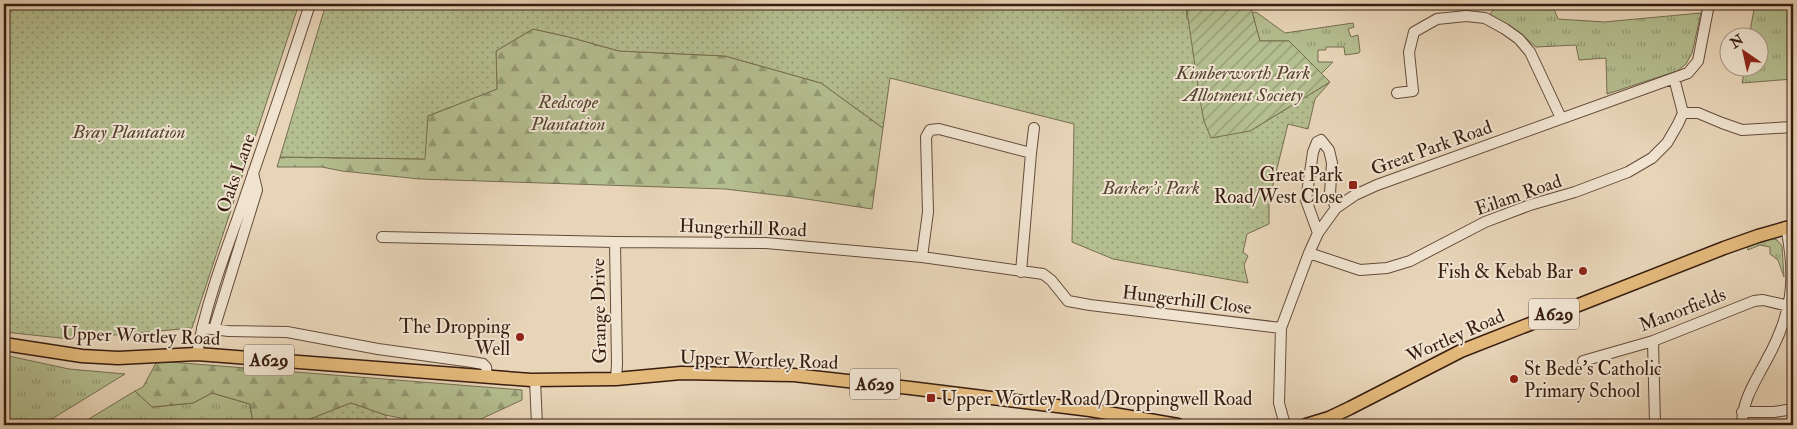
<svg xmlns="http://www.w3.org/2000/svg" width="1797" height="429" viewBox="0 0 1797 429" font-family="'IM FELL Double Pica',serif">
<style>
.grass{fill:url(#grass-tufts);stroke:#766e50}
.forest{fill:url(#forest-firs);stroke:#766e50}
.park{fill:url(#park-dots);stroke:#766e50}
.garden{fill:url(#garden-furrows);stroke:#766e50}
.pitch{fill:#b4be90;stroke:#766e50}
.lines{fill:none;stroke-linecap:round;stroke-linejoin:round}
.minor-casing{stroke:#644b3a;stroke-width:12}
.major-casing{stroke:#381d10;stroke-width:15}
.minor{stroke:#f0e4d1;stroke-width:10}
.major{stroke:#e4ba7c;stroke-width:12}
.poi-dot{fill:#8f2418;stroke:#f0e4d1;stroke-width:2}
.labels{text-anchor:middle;stroke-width:4;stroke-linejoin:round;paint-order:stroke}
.shield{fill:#f0e4d1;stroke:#6f594a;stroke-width:1}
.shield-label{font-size:18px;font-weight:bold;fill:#381d10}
.park-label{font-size:19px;font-style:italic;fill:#574530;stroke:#f0e4d1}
.street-label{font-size:19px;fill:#381d10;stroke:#f0e4d1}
.poi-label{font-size:19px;fill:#381d10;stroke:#f0e4d1;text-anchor:end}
</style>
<defs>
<pattern id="grass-tufts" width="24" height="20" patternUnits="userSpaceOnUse" patternTransform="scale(1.25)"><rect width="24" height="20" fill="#b4be90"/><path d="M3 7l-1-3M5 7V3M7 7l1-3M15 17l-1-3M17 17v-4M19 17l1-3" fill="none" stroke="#939a74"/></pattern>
<pattern id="forest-firs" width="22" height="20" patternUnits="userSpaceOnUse" patternTransform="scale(1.25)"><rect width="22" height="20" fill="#b4be90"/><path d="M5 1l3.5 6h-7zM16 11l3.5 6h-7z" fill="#939a74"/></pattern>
<pattern id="park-dots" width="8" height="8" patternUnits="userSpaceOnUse" patternTransform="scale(1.25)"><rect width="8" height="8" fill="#b4be90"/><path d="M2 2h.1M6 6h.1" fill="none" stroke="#939a74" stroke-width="1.8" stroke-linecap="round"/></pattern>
<pattern id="garden-furrows" width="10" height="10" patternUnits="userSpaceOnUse" patternTransform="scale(1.25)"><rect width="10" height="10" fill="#b4be90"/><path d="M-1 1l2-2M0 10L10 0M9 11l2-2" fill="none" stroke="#939a74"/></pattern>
</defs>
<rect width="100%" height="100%" fill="#e8d5b8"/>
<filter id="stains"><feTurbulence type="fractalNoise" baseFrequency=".004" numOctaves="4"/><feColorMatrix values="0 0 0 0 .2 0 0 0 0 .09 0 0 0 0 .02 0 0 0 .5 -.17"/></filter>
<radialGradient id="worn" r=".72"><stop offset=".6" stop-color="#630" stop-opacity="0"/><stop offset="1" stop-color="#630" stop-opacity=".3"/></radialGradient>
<path class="grass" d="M1496 4H1552L1558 19 1604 22 1701 13 1692 53 1686 64 1677 71 1607 94 1606 58 1579 60 1576 45 1536 47 1519 32 1490 15Z
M1755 4H1793V79L1742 83 1745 68H1760V38L1749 37Z
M1256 12 1285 33 1353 23 1354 27 1348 29 1351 37 1358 35 1360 51 1359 53 1345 55 1344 47H1326V50H1318V62H1333L1321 74 1289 41H1260L1252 13Z
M1771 238 1777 240 1782 246 1784 277 1778 260 1770 254V247L1760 245 1748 250 1747 247Z
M4 355 69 369 125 374 42 425H4Z
M135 391 153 407 193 403 212 393 250 404 253 425H79Z"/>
<path class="forest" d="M533 29 569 37 619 51 725 56 821 83 883 128 872 209 793 197 725 189 420 179 342 171 322 167H277L280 157 424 159 428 116 497 89 496 51Z
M157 361 522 390V400L468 425H436L385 415 351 403 295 425H253L250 404 212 393 193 403 152 407 135 391 143 387Z"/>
<path class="park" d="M11 4H299L192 328 70 339 4 332V17Z
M326 4H1186L1187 18 1250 131 1330 82 1315 99 1308 129 1288 124 1269 201V224L1247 234 1243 252 1248 256 1244 265 1248 283 1113 259 1072 242 1074 124 890 78 883 128 821 83 725 56 619 51 569 37 533 29 496 51 497 89 428 116 425 159 280 157Z
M351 403 385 415 390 425H295Z"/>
<path class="garden" d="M1186 4H1250L1260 41H1289L1330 82 1250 131 1211 138 1204 121 1200 100Z"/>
<path class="pitch" d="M668 4H713V7H668Z"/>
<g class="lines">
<g class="minor-casing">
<path id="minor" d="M1397 93 1413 91 1409 52 1414 32 1437 19 1466 16 1485 18 1505 29 1519 39 1530 52 1561 118
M1683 113H1698L1722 123 1742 130 1793 127
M1031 153 1034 128
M1318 233 1306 200 1313 152 1317 142 1321 140 1329 150 1332 163 1330 193 1336 208
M382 237 615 242 766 243 922 257 1043 274 1051 280 1068 301 1090 305 1281 328
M615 242 617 364 616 379
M1309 253 1360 270 1387 268 1410 261 1485 222 1530 205 1575 192 1628 172 1652 158 1667 143 1678 124 1683 113 1674 78
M922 257 928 212 926 137 930 130 939 129 1031 153 1021 272
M202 328 229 331 287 332 378 349 472 362 483 364 486 367 487 377
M214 329 257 190 253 173
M1653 341 1655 425
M197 354C204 311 222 261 237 220 262 148 287 76 310 4
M1583 361 1653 341 1754 301 1763 300 1793 307
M535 380 537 425
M1742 412H1774L1793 409
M1285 425 1279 403 1281 328 1309 253 1318 233 1336 208 1355 195 1377 185 1688 73 1698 61 1709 4
M1742 425C1742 401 1755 382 1766 361 1792 314 1797 281 1786 227"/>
</g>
<g class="major-casing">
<path id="major" d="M4 344 82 356 118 358 197 354 531 380 616 379 681 373 794 375 910 388 1090 410 1178 425
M1306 425 1329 418 1350 408 1461 351 1724 248 1758 236 1793 226"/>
</g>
<use href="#minor" class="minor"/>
<use href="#major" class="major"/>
</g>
<g class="poi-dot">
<rect x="1348" y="180" width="10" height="10" rx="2.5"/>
<circle cx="1583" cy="271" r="5"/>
<circle cx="520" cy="337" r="5"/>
<circle cx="1514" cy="379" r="5"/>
<rect x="926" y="393" width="10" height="10" rx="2.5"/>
</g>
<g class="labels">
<g class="shield">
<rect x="1529" y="298.5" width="50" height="31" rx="4"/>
<rect x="244" y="344.5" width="50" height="31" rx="4"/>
<rect x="850" y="368.5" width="50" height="31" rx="4"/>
</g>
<g class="shield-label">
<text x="1554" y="320">A629</text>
<text x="269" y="366">A629</text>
<text x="875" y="390">A629</text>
</g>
<g class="park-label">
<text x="1243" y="79">Kimberworth Park<tspan x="1243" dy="22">Allotment Society</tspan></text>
<text x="568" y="108">Redscope<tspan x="568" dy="22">Plantation</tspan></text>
<text x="129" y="138">Bray Plantation</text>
<text x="1151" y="194">Barker's Park</text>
</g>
<g class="street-label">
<text transform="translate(1431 147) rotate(-20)" y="7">Great Park Road</text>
<text transform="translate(235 173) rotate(-71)" y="7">Oaks Lane</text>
<text transform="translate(1518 194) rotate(-19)" y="7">Eilam Road</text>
<text transform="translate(743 227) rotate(2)" y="7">Hungerhill Road</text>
<text transform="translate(1187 299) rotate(7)" y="7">Hungerhill Close</text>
<text transform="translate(1682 309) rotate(-21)" y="7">Manorfields</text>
<text transform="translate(598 311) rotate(-91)" y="7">Grange Drive</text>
<text transform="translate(141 335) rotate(2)" y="7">Upper Wortley Road</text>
<text transform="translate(1455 335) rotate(-24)" y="7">Wortley Road</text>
<text transform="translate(759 359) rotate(2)" y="7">Upper Wortley Road</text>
</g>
<g class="poi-label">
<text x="1343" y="181">Great Park<tspan x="1343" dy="22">Road/West Close</tspan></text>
<text x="1573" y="278">Fish &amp; Kebab Bar</text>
<text x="510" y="333">The Dropping<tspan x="510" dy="22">Well</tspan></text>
<text x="1524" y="375" text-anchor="start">St Bede's Catholic<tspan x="1524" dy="22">Primary School</tspan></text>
<text x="941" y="405" text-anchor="start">Upper Wortley Road/Droppingwell Road</text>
</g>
</g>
<rect width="1797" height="429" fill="none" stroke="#e8d5b8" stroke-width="20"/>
<rect x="5" y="5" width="1787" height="419" fill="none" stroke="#381d10" stroke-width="2.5"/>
<rect x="10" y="10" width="1777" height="409" fill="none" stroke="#381d10"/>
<g transform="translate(1744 52) rotate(326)"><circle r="24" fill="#f0e4d1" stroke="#a69484"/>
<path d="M0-4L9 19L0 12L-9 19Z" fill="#8f2418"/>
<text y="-8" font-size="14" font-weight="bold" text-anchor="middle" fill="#381d10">N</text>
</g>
<rect width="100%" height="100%" filter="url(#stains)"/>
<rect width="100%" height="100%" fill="url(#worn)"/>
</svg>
